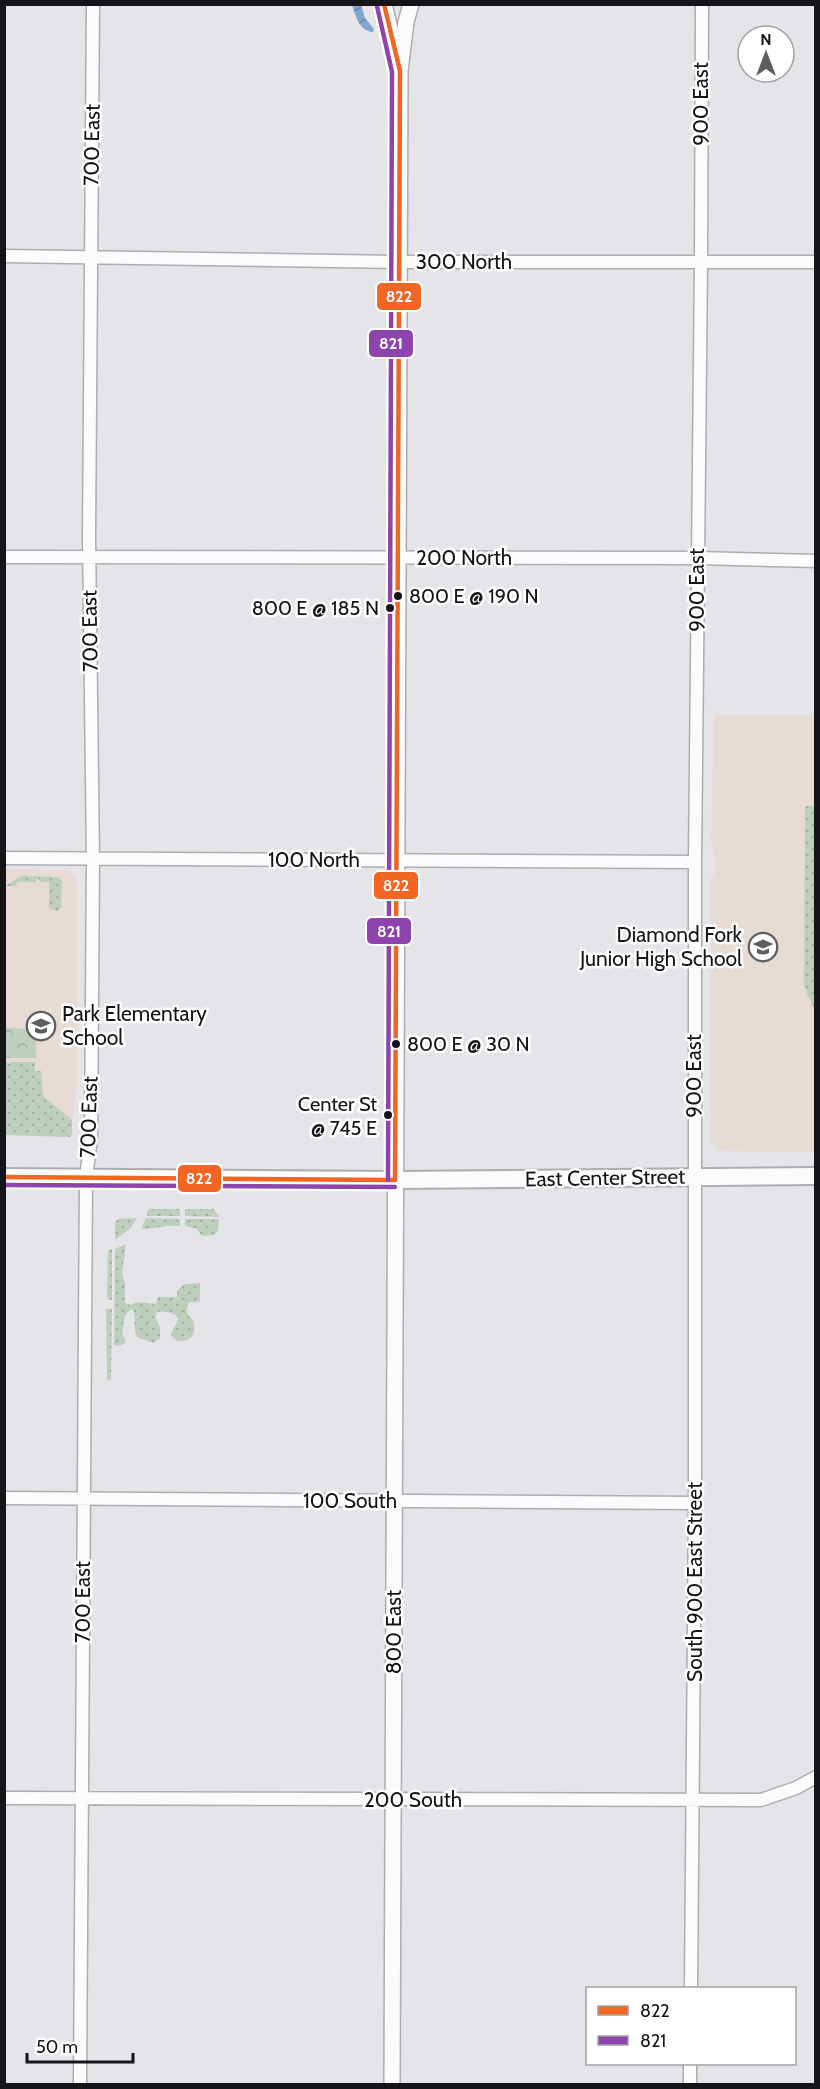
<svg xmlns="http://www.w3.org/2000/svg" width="820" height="2089" viewBox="0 0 820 2089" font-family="Cabin,sans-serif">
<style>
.education{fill:#e6dcd5}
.grass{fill:url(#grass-dots)}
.park{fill:url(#park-crowns)}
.water{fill:url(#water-waves)}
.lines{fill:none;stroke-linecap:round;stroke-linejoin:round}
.minor-casing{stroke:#adadb0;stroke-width:15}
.tertiary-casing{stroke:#adadb0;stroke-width:18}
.secondary-casing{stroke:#adadb0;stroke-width:20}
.minor{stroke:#fbfbfc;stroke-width:12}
.tertiary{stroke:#fbfbfc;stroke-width:15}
.secondary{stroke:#fbfbfc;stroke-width:16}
.bus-1-casing{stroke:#fff;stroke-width:9}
.bus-2-casing{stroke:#fff;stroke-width:9}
.bus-1{stroke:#f26522;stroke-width:4.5}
.bus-2{stroke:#8e44ad;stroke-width:4.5}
.bus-dot{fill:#151519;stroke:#fff;stroke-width:2}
.labels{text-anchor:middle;stroke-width:5;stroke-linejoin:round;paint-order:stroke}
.bus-label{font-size:20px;fill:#151519;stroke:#fff;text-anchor:start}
.street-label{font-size:21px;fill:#151519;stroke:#fff}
.poi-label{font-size:21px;fill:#151519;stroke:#fff;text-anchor:end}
.line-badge{stroke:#fff;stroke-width:2}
.badge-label{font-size:16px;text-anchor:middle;font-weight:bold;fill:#fff}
</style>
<defs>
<pattern id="grass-dots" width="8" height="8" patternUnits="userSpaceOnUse" patternTransform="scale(1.5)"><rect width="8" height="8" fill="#becfbd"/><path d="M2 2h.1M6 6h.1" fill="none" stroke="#a2b1a2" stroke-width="1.8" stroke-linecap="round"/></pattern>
<pattern id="park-crowns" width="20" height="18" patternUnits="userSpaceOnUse" patternTransform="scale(1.5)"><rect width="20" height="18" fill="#becfbd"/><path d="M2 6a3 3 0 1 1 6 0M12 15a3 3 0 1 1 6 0" fill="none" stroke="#a2b1a2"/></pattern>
<pattern id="water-waves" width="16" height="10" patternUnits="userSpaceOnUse" patternTransform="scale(1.5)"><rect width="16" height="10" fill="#81a6cd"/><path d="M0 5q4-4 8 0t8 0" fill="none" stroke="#6886a6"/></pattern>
</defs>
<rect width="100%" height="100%" fill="#e4e4e9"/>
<path class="education" d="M714 715H815V1152L724 1151 714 1147 711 1141V877L714 874 715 859 711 843Z
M5 869 66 870 74 874 77 882V1088L72 1119V1134L70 1137 5 1135Z"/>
<path class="grass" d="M805 806H815V1011L804 986Z
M22 876 59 877 62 880 61 907 58 911 49 909V882H40L39 879H36V882H17L16 886H5Z
M5 1062H7L8 1065 10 1062H35V1071H41L43 1096 72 1120V1134L70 1137 5 1135Z
M151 1209H180V1216H147L148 1210Z
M185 1209H214L219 1217 185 1216Z
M137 1218 131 1228 115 1240V1222L118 1219Z
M146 1218 180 1219V1226C166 1225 155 1229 141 1229Z
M185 1219H219L218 1231 214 1235 202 1236 197 1229 185 1226Z
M126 1244 122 1273 125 1284V1303L131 1305 136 1302 156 1304 158 1297H177V1291L184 1284 200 1283V1302H189C188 1306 186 1308 187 1312 188 1317 191 1316 193 1321 198 1335 188 1346 174 1339L171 1334C172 1330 178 1322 178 1318 176 1312 162 1311 157 1312L155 1317 160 1327V1338L153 1343C150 1341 142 1339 139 1338 131 1332 138 1316 132 1309 121 1315 125 1324 122 1335L126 1341C124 1346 119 1346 114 1345L115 1249Z
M112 1249V1300H110L107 1297 108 1251Z
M112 1308 111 1380H107L106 1309Z"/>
<path class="park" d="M5 1028 36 1029V1058H5Z"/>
<path class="water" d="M352 5H361L365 18 374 29 373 32C359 31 356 16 352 5Z"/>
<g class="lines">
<g class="minor-casing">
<path id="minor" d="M4 256 400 262H816
M4 557 697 558 816 561
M4 858 695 862
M4 1498 695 1503
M4 1798 761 1800 796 1788 816 1777
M691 1988 695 1503V862L701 262 702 4
M80 2084 86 1177 91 1138 93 859 89 537 93 4
M690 2084V2064"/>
</g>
<g class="tertiary-casing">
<path id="tertiary" d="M384 4 397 59
M392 2084 400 71 406 22 411 4"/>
</g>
<g class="secondary-casing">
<path id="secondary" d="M4 1177 395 1180 816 1176"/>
</g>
<use href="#minor" class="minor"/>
<use href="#tertiary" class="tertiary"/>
<use href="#secondary" class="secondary"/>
<g class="bus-1-casing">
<path id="bus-1" d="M384 4 400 71 395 1180
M4 1177 395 1180"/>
</g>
<g class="bus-2-casing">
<path id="bus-2" d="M377 6 392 72 388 1180
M4 1185 395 1187"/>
</g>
<use href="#bus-1" class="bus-1"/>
<use href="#bus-2" class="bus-2"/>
</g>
<defs>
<g id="school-ring" transform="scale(1.5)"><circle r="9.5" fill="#fff" stroke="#5d5d62" stroke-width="1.5"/><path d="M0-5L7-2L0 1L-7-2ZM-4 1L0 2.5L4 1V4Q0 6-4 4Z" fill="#5d5d62"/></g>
</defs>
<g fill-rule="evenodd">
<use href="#school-ring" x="763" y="947"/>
<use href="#school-ring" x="41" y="1026"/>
</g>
<g class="bus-dot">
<circle cx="398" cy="596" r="5"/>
<circle cx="390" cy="608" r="5"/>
<circle cx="396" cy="1044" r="5"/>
<circle cx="388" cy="1115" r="5"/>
</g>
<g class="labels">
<g class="bus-label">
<text x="409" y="603">800 E @ 190 N</text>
<text x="379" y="615" text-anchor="end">800 E @ 185 N</text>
<text x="407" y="1051">800 E @ 30 N</text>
<text x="377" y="1111" text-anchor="end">Center St<tspan x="377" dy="24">@ 745 E</tspan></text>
</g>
<g class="street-label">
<text transform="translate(701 104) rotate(-90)" y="7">900 East</text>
<text transform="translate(92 145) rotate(-89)" y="7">700 East</text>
<text x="464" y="269">300 North</text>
<text x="464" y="565">200 North</text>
<text transform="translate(697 590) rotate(-90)" y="7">900 East</text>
<text transform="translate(90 631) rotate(-91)" y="7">700 East</text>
<text x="314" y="867">100 North</text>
<text transform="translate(694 1076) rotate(-90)" y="7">900 East</text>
<text transform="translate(89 1117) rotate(-88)" y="7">700 East</text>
<text transform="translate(605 1178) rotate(-1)" y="7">East Center Street</text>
<text x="350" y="1508">100 South</text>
<text transform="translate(695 1582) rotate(-90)" y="7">South 900 East Street</text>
<text transform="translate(83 1602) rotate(-90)" y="7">700 East</text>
<text transform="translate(394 1632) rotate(-90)" y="7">800 East</text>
<text x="413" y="1807">200 South</text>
</g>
<g class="poi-label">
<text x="742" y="942">Diamond Fork<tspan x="742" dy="24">Junior High School</tspan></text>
<text x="62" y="1021" text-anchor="start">Park Elementary<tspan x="62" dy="24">School</tspan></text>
</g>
</g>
<g class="line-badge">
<rect x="376" y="282" width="46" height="29" rx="6" fill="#f26522"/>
<rect x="368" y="329" width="46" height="29" rx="6" fill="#8e44ad"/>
<rect x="373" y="871" width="46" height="29" rx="6" fill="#f26522"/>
<rect x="366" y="917" width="46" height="28" rx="6" fill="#8e44ad"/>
<rect x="177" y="1164" width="45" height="29" rx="6" fill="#f26522"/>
</g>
<g class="badge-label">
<text x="399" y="302">822</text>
<text x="391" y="349">821</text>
<text x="396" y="891">822</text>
<text x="389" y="937">821</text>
<text x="199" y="1184">822</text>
</g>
<rect width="820" height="2089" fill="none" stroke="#151519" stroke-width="12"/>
<rect x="586" y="1987" width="210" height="78" fill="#ffffff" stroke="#a1a1a3" stroke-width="1.5"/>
<rect x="598" y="2006" width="30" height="9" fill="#f26522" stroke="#a1a1a3" stroke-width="1.5"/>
<text x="640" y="2017" font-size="18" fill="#151519">822</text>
<rect x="598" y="2036" width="30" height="9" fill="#8e44ad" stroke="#a1a1a3" stroke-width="1.5"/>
<text x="640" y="2047" font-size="18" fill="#151519">821</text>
<g transform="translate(766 54)"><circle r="28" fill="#ffffff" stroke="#a1a1a3" stroke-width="1.5"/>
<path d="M0-4.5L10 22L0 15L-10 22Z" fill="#5d5d62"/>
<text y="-9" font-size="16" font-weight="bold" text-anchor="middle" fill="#151519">N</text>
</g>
<path d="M27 2053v9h106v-9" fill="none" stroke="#151519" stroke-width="3"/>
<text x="36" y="2053" font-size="18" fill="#151519" stroke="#ffffff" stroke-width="4.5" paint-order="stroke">50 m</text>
</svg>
